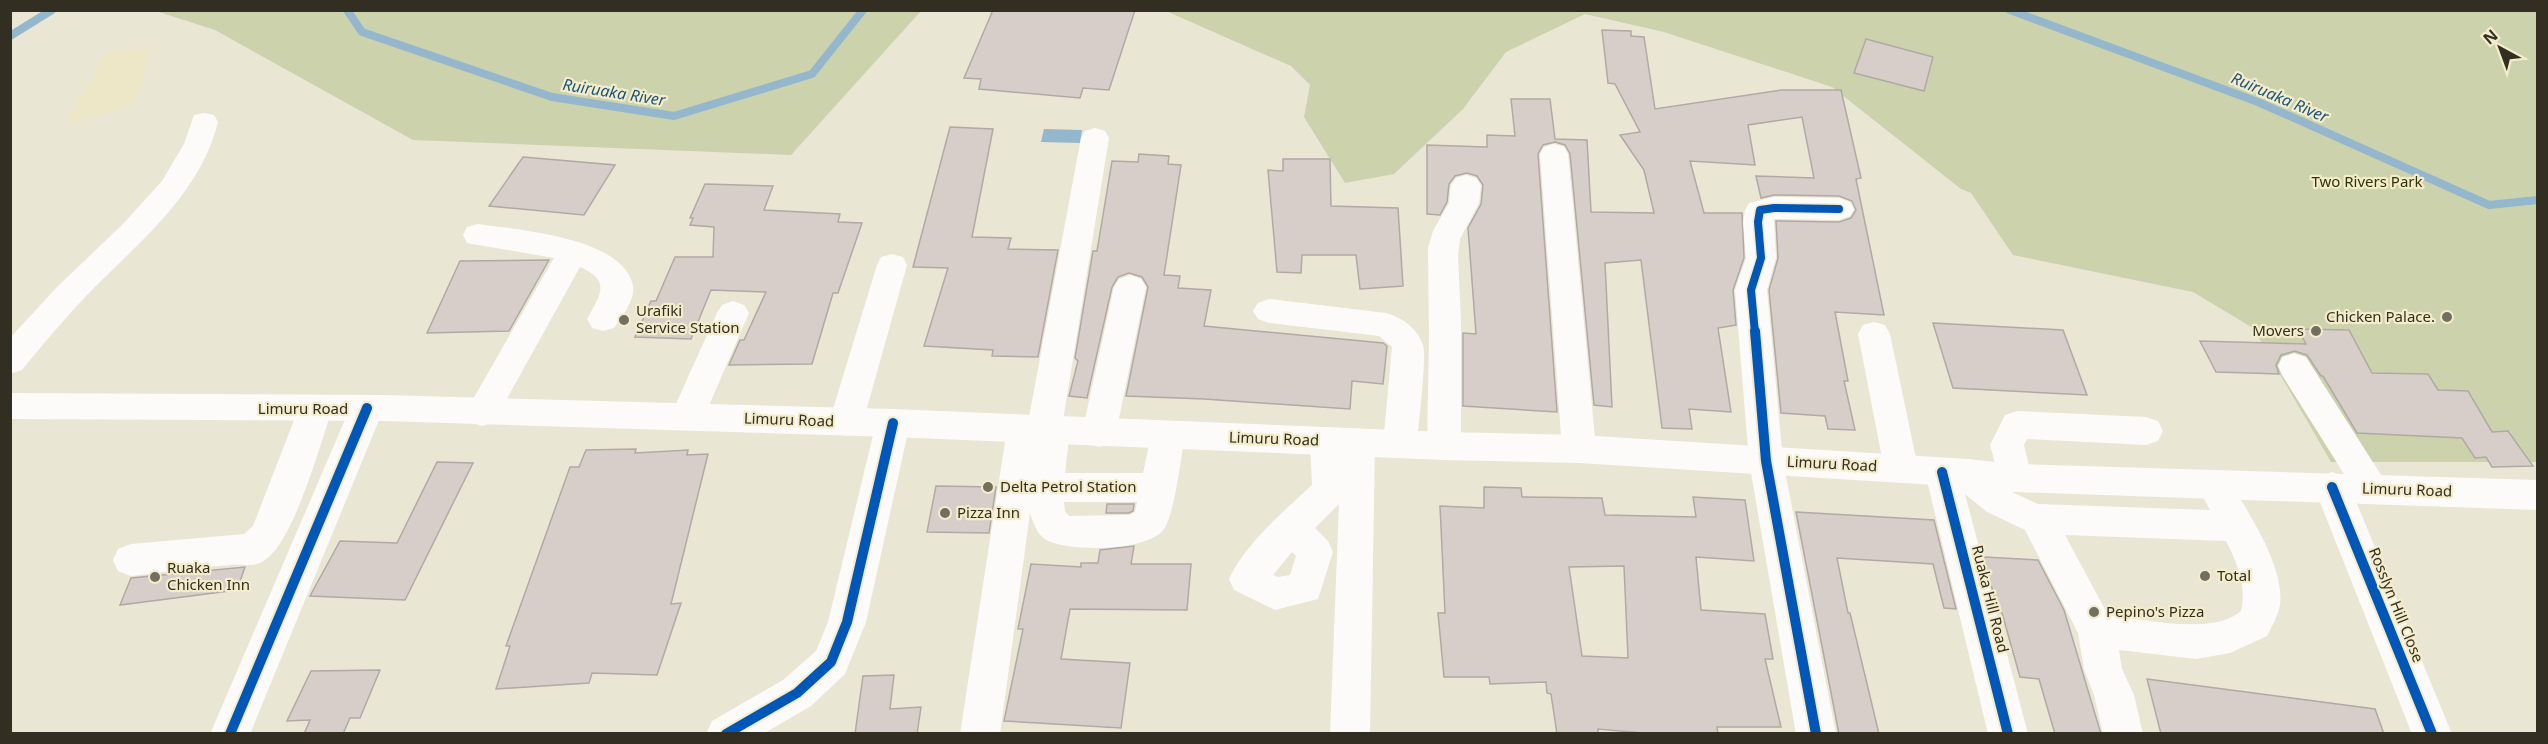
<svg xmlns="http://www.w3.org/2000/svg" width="2548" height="744" viewBox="0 0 2548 744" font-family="'Noto Sans',sans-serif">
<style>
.built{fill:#ede6c7}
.green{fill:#cbd2ac}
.water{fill:#94b7cd}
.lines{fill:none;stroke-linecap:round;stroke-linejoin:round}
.stream{stroke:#94b7cd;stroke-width:8}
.building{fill:#d7cec9;stroke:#b1a9a4;stroke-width:1.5;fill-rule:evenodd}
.minor{fill:#fcfbf9;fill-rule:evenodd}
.major{fill:#fcfbf9;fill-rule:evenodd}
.cycleway-far1-casing{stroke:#f4ecca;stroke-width:11}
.cycleway-casing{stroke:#f4ecca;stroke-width:14}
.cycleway-far1{stroke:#0057b8;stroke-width:8}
.cycleway{stroke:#0057b8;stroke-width:10}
.poi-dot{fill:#726f60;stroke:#f4ecca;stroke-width:2}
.labels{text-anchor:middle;stroke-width:4.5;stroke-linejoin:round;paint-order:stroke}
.park-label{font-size:15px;fill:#2d360a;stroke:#f4ecca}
.poi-label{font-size:15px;fill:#322f22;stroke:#f4ecca;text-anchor:start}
.street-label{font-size:15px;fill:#322f22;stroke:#f4ecca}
.water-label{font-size:16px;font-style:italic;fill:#18547b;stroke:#f4ecca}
</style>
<rect width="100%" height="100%" fill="#eae6d4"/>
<path class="built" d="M152 47 135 104 66 123 106 52Z"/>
<path class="green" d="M156 11 921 10V11L791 155 413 140 215 30Z
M1166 11H2537V462H2331L2253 328 2193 292 2013 255 1971 193 1961 189 1832 87 1664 32 1585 14 1506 52 1463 109 1394 174 1345 183 1304 117 1310 85 1291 66Z"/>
<path class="water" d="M1044 129 1082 130 1080 143 1041 142Z"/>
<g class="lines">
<path class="stream" d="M347 10 362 32 552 97 674 116 812 74 863 10
M2010 10 2258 102 2489 205 2538 200
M10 36 52 10"/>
</g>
<path class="building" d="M993 10H1135L1109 90 1083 88 1080 98 979 89 981 79 964 78Z
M1602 30 1631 31V36L1644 37 1655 109 1781 90H1841L1861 178 1856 179 1884 315 1835 312 1848 381H1844L1855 430 1828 429 1825 416 1781 413 1769 290 1778 258 1776 221 1839 222 1851 218 1856 210 1852 201 1839 196 1774 195 1761 198 1756 176 1814 178 1802 117 1748 125 1755 165 1690 161 1704 213H1742L1744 258 1733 290 1736 325 1718 328 1731 412 1689 409 1692 429 1662 428 1641 260 1605 263 1612 407 1594 405 1570 154 1565 145 1555 142 1543 145 1538 154 1557 412 1463 406V333L1476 334 1468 228 1481 204 1483 185 1477 176 1467 173 1455 176 1449 184 1447 202 1440 215 1427 214V145L1487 147V135L1515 136 1511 99H1550L1555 139 1587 140 1591 212 1654 213 1644 170 1620 135 1640 132 1615 84 1608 83Z
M1866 39 1933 57 1924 91 1854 73Z
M950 127 993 129 972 237 1011 238 1008 249 1058 250 1038 357 992 356 993 350 924 346 948 268 913 267Z
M1139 154 1169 156 1168 164 1181 165 1164 275 1180 276 1178 288 1211 290 1204 326 1383 343 1387 346 1383 384 1352 381 1350 409 1204 399 1126 396 1148 287 1142 277 1129 273 1118 277 1112 287 1087 398 1069 396 1078 361 1075 358 1093 251H1097L1112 161 1138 162Z
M523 157 615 165 584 215 489 206Z
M1283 159H1330L1331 206 1398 208 1403 286 1360 289 1356 255H1302L1301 273 1277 272 1268 170 1283 171Z
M705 184 773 186 764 210 840 214 838 222 862 223 838 293H833L812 364 729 365 740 340H744L766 292 711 290 691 339 635 337 651 301H656L675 257H713L714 227 690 225 693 218H690Z
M549 260 509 331 427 333 460 261Z
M1933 323 2063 330 2087 395 1953 388Z
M2298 329 2349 330 2372 373 2428 374 2438 390 2468 391 2492 432 2508 431 2533 466 2492 467 2486 457 2475 458 2462 438 2357 433 2323 376H2321L2307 355 2295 351 2281 355 2276 365 2279 374 2216 372 2200 341 2306 344Z
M636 449 635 453 688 450 687 455 708 454 671 604 681 603 657 675 592 673 589 683 496 689 510 646H506L570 467H579L586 450Z
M437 462 473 463 405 600 310 596 340 541 397 543Z
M936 486 996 487 989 533 927 532Z
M1484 487 1521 488 1522 497 1602 498 1605 515 1696 517 1693 497 1745 500 1754 561 1696 557 1701 610 1765 614 1773 659H1765L1781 727H1717L1718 734H1653L1598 729V734H1557L1551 694 1547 693 1546 682 1490 684 1489 677H1444L1438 613H1445L1440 506 1484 508ZM1624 566 1628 658 1582 656 1569 567Z
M1107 504H1134L1133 511 1129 513H1106Z
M1796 512 1934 520 1956 609 1944 608 1933 564 1837 558 1848 613H1850L1879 734H1839Z
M1134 546 1131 564H1191L1187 610 1070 609 1061 659 1130 663 1121 728 1004 721 1023 629H1018L1031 564 1081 567V563H1098L1100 550Z
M1984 557 2038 560 2064 610 2101 734H2055L2039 679 2020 677 2002 613 1998 612Z
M245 567 237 590 120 605 131 578Z
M380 670 360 718H350L343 734H304L310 720 287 721 311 671Z
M894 675 890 709 921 707 917 734H855L863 676Z
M2147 679 2375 709 2384 734H2161Z"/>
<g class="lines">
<path class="minor" d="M204 113 214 115 218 122C200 195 138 243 88 294 65 318 43 344 22 370L10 374V338L57 287 123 224 162 181 184 144 194 115Z
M1095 128 1105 131 1109 138 1063 420 1070 431 1065 473H1143L1151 435 1156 425 1168 421 1180 425 1185 435C1181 457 1175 512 1164 529 1148 552 1069 552 1046 540 1037 534 1033 523 1030 513L1000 734H960L1007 429 1012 419 1024 415 1029 417 1081 138 1085 131ZM1064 502H1137L1135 512 1130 515 1069 516 1065 511Z
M1554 144 1564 147 1568 154 1596 449 1591 459 1579 463 1567 459 1562 449 1540 154 1544 147Z
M1466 175 1476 178 1481 185 1479 203 1460 239 1458 255 1461 321V446L1456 456 1444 460 1432 456 1427 446 1429 339 1428 248 1433 231 1449 203 1451 185 1456 178Z
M1774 197 1839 198 1850 202 1854 209 1850 216 1839 220 1774 219 1776 258 1767 290 1783 461 1836 734H1796L1749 461 1735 290 1746 258 1743 222 1745 210 1749 203Z
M478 224C518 230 624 237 633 286 635 300 622 317 614 328L603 331 592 328 587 319C600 295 612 281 580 267L494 422 482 426 470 422 465 413 554 258 467 243 463 235 467 227Z
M892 254 903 257 907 265 863 422 858 432 846 436 834 432 829 422 877 265 881 257Z
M1130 275 1141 279 1146 287 1116 433 1111 443 1099 447 1087 443 1082 433 1114 287 1119 279Z
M1269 299 1386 313C1403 318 1417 328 1423 345 1427 357 1418 427 1417 444L1412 454 1400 458 1388 454 1383 444 1392 347 1379 336 1269 323 1258 319 1253 311 1258 303Z
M733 301 744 305 749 313 704 417 699 427 687 430 675 427 670 417 717 313 722 305Z
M1874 322 1885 325 1890 334 1918 468 1913 478 1901 482 1889 478 1884 468 1858 334 1863 325Z
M2294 353 2306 357 2383 478 2389 488 2383 498 2371 503 2359 498 2282 375 2278 366 2282 357Z
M367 395 379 399 384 408 250 734H210L350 408 355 399Z
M315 397 327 401 332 410C320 444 293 546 262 562 252 567 242 564 231 565 198 567 164 572 131 576L118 571 113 560 118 549 131 544 244 534 253 526 298 410 303 401Z
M893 409 905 413 910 423 866 622 845 674 811 706 763 734H706L712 721 783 680 816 651 828 622 876 423 881 413Z
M2017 411 2146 417 2158 421 2163 431 2158 441 2146 445 2027 439 2024 445 2032 478 2027 488 2012 492 2038 504 2210 510 2197 486 2203 476 2215 471 2227 476C2246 510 2285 565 2280 605 2278 616 2272 626 2267 636L2230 653 2196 659 2119 650 2122 669 2134 695 2143 734H2103L2094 695 2084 669 2078 633 2025 530 1987 512 1965 494 2028 734H1988L1925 472 1930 462 1942 458 1955 464 1968 459 1980 463 2000 482 1990 445 2005 415ZM2065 535 2226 541C2237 562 2247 587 2241 611 2213 636 2144 619 2108 615Z
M1327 427 1339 431 1343 438 1346 432 1358 428 1370 432 1375 442 1370 734H1330L1339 504 1315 528 1328 541 1333 552 1318 599 1275 610 1234 590 1229 579C1245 544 1284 511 1312 485L1310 441 1315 431ZM1292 552 1296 556 1290 575 1278 577 1273 575Z
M2332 472 2344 477 2350 487 2452 734H2412L2314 487 2320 477Z"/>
<path class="major" d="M10 393 384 395 893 409 1444 432 1579 435 1968 459 2015 464 2538 480V510L2015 492 1968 487 1579 463 1444 460 893 437 384 421 10 419Z"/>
<g class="cycleway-far1-casing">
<path id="cycleway-far1" d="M1755 333 1751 290 1761 258 1758 222 1760 210 1774 208 1839 209"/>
</g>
<g class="cycleway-casing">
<path id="cycleway" d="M1755 331 1766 461 1816 734
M1942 472 2008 734
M2332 487 2432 734
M230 734 367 408
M726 734 797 693 831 662 847 622 893 423"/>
</g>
<use href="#cycleway-far1" class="cycleway-far1"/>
<use href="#cycleway" class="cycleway"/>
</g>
<g class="poi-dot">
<circle cx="2447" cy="317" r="6"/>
<circle cx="624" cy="320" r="6"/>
<circle cx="2316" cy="331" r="6"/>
<circle cx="988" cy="487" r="6"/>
<circle cx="945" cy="513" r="6"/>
<circle cx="2205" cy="576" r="6"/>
<circle cx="155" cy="577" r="6"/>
<circle cx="2094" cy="612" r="6"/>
</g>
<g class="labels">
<g class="park-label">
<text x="2367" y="187">Two Rivers Park</text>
</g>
<g class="poi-label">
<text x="636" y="316">Urafiki<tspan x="636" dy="17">Service Station</tspan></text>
<text x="2435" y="322" text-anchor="end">Chicken Palace.</text>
<text x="2304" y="336" text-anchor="end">Movers</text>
<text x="1000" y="492">Delta Petrol Station</text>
<text x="957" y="518">Pizza Inn</text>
<text x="167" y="573">Ruaka<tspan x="167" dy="17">Chicken Inn</tspan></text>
<text x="2217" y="581">Total</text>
<text x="2106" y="617">Pepino's Pizza</text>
</g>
<g class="street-label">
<text x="303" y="414">Limuru Road</text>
<text transform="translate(789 420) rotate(2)" y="5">Limuru Road</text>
<text transform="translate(1274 439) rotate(2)" y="5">Limuru Road</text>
<text transform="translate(1832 464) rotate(3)" y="5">Limuru Road</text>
<text transform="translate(2407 490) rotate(2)" y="5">Limuru Road</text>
<text transform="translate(1990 599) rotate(76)" y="5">Ruaka Hill Road</text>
<text transform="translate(2396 605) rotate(68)" y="5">Rosslyn Hill Close</text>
</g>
<g class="water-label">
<text transform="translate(614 92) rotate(9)" y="6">Ruiruaka River</text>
<text transform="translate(2280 97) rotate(23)" y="6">Ruiruaka River</text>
</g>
</g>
<rect width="2548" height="744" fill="none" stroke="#322f22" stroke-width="24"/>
<g transform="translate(2500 48) rotate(319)" stroke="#f4ecca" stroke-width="4.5" paint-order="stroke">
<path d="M0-4.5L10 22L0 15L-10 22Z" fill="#322f22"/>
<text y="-9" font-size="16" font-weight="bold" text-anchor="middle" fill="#322f22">N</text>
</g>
</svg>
